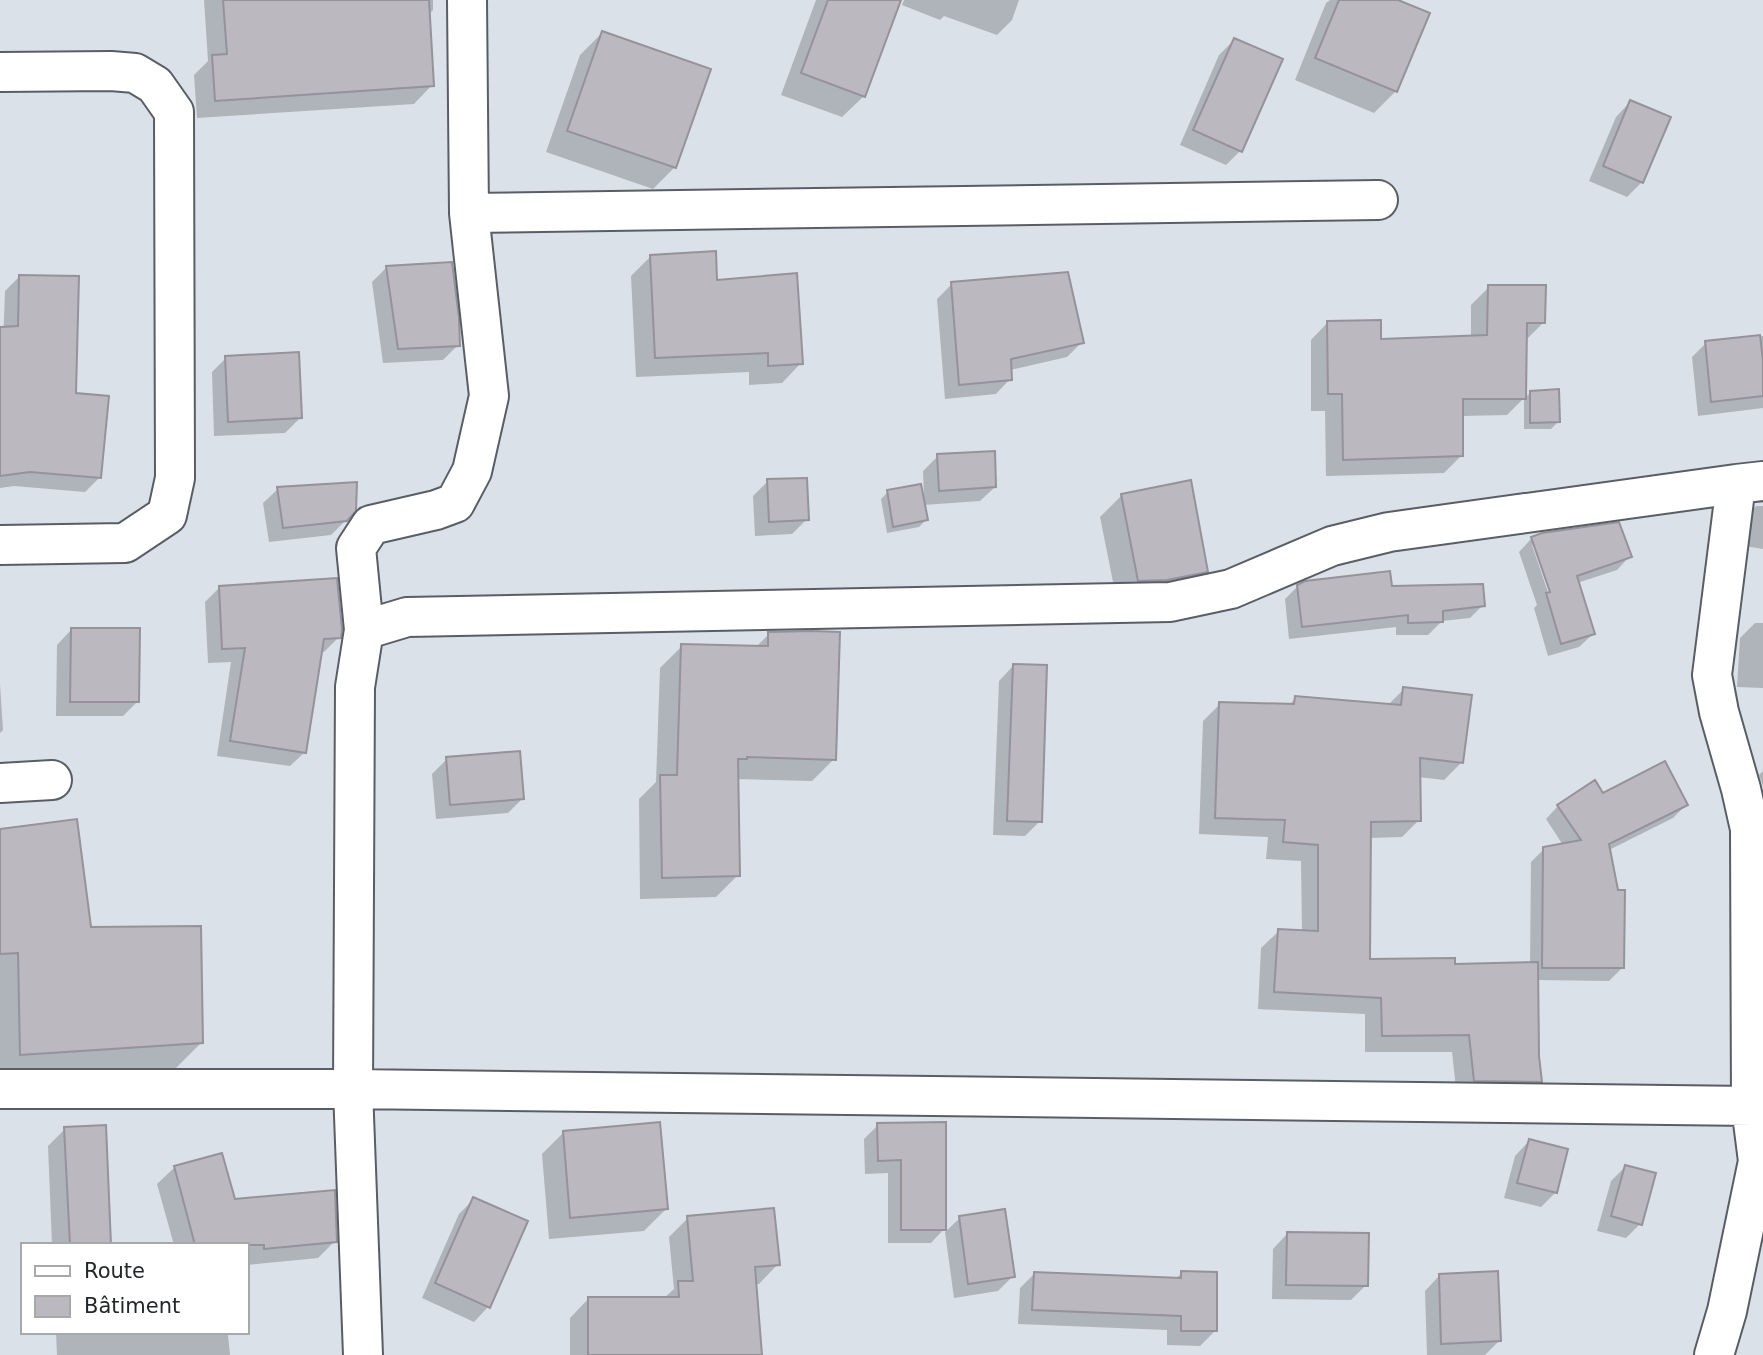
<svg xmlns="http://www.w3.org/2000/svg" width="1763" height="1355" viewBox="0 0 1763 1355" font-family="'DejaVu Sans',sans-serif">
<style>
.shadow{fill:#0003;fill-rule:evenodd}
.building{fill:#bbb8c0;stroke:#95929a;stroke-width:2}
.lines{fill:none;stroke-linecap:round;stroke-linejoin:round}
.minor-casing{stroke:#595e65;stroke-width:42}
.minor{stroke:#fff;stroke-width:38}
</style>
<rect width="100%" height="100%" fill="#dbe1e9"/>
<path class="shadow" d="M204 0H433V10L428 15 432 85 414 104 197 118 194 75 208 61Z
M816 0H899L864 96 842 117 781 95Z
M904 0H1019L1012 20 997 35 944 16 940 20 902 5Z
M1330 0H1394L1396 91 1374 113 1295 80 1326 3Z
M602 33 675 167 653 189 546 152 580 55Z
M1234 40 1240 151 1226 165 1180 145 1219 55Z
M1630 102 1642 182 1627 197 1589 181 1616 117Z
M651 256 716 282 801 363 782 383 749 385V372L636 377 631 276Z
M387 267 458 345 443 360 383 363 372 282Z
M20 276 74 394 100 477 85 492 14 486 0 488V400H1L5 291Z
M952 284 1082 342 1067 357 1010 370V379L996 394 945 399 937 299Z
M1489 287 1544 322 1526 340 1524 399 1531 392 1558 422 1551 429H1524V398L1507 415 1463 416 1462 455 1444 473 1326 476 1325 411H1311V340L1328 322 1380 340 1471 337V305Z
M1763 336V408L1698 416 1692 357 1706 343Z
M226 358 300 418 285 433 214 436 212 372Z
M938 456 995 487 980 501 923 505 926 520 919 527 887 533 881 499 888 492 924 497 923 471Z
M768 481 807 519 792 534 755 536 753 496Z
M278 489 346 520 331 535 269 542 263 503Z
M1122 495 1206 571 1184 593 1117 602 1100 517Z
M1756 506H1763V549L1745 546 1749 513Z
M1532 538 1630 556 1617 570 1577 583 1593 634 1579 647 1548 656 1534 608 1537 605 1519 552ZM1532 545H1536L1555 600 1551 601Z
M1298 586 1390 587 1483 605 1470 618 1442 621 1428 635H1396V627L1289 639 1285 599Z
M220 587 339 637 324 652H320L305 752 290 766 217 756 231 662 208 663 205 602Z
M1755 623H1763V688L1737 687 1740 638Z
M71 630 137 702 123 716H56L57 645Z
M769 634 834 759 812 781 737 779 738 875 716 897 640 899 639 799 656 782 660 668 682 646 755 648Z
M1013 666 1040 821 1025 836 993 835 999 681Z
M0 684 3 730 0 733Z
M1404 689 1461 763 1444 780 1418 777 1419 820 1402 837 1369 838 1368 961 1453 966 1530 964 1531 862 1544 849 1563 845 1546 819 1558 806 1602 795 1686 805 1673 818 1609 850 1622 968 1609 981 1537 980V1056L1540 1081 1523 1098 1457 1097 1452 1052H1365V1014L1258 1009 1261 948 1279 931 1302 932 1301 861 1266 859 1268 837 1199 834 1203 721 1220 704 1288 706 1296 698 1387 706Z
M447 759 523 798 508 813 436 819 432 774Z
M1763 771V786L1759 775Z
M0 830 90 929 201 1043 176 1068 0 1079Z
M944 1124 945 1231 944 1229 931 1243H888V1173L865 1174 864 1139 878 1125Z
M65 1129 110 1245H52L48 1146Z
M564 1132 666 1209 644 1231 549 1239 542 1154Z
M1529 1141 1556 1192 1541 1207 1504 1198 1515 1156Z
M175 1167 233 1201 335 1241 318 1258 247 1265V1245H174L157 1184Z
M1625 1167 1640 1224 1626 1238 1597 1231 1611 1181Z
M474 1199 488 1307 474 1322 422 1298 459 1214Z
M688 1218 778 1264 759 1284H754L761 1355H570V1318L589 1298 663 1299 674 1289 669 1237Z
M960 1218 1013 1276 998 1291 954 1298 945 1232Z
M1287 1234 1366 1285 1351 1300 1272 1299 1273 1249Z
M1182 1273 1215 1331 1200 1346 1167 1345V1330L1018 1324 1020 1288 1034 1274 1175 1279Z
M1439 1276 1500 1340 1485 1355H1427L1425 1291Z
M56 1332H231L228 1335 230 1355H57Z"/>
<path class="building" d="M223 0H429L434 86 215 101 212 55 227 54Z
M828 0H901L865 97 801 73Z
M1339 0H1398L1430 13 1397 92 1315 58Z
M602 31 711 69 676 168 567 131Z
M1234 38 1283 59 1242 152 1193 130Z
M1630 100 1671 117 1643 183 1603 166Z
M716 251 717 280 797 273 803 364 768 366V353L655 358 650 255Z
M452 262 459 318 460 346 398 349 386 266Z
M1068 272 1084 343 1011 359 1012 380 959 385 951 282Z
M19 275 79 276 76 393 109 396 101 478 30 472 0 476V327L18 326Z
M1488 285H1546L1545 323H1527L1526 399H1463V456L1343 460 1342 394H1328L1327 321 1381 320V339L1487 335Z
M1760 335 1763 361V396L1711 402 1705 341Z
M299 352 302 418 228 422 225 356Z
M1559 389 1560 422 1530 423V391Z
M995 451 996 487 939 491 937 454Z
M807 478 809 520 769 522 767 479Z
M1191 480 1208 572 1167 580 1138 581 1121 494Z
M357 482 356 511 347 521 283 528 277 487Z
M921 484 928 520 893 527 887 490Z
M1619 522 1632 557 1577 576 1595 634 1561 644 1546 593 1550 592 1531 537 1542 533Z
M1390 571 1392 586 1483 584 1485 606 1443 611V622L1408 623V615L1302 627 1297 585 1305 581Z
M337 578 342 629 341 638 324 639 306 753 230 741 245 648 222 649 219 586Z
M71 628H140L139 702H70Z
M812 631 840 632 836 760 747 757V759H738L740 876 662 878 660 775H677L681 644 768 646V632Z
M1013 664 1047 665 1042 822 1007 821Z
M1403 687 1472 695 1463 763 1420 758 1421 821 1371 822 1370 959 1455 958V964L1538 962 1539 1056 1542 1082 1474 1081 1469 1035 1382 1036 1381 998 1274 992 1278 929 1318 931V845L1283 842 1285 820 1215 818 1219 702 1294 704 1295 696 1401 705Z
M520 751 524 799 450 805 446 757Z
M1665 761 1688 805 1609 844 1618 890H1625L1624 968H1542L1543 847 1581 840 1557 805 1595 780 1603 793Z
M77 819 91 927 201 926 203 1043 20 1055 18 953 0 954V829Z
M660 1122 668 1209 570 1218 563 1131Z
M946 1122V1230H901V1160L878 1161 877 1123Z
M106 1125 111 1245H70L64 1127Z
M1529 1139 1568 1149 1557 1193 1517 1183Z
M222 1153 235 1199 335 1190 337 1242 264 1249V1245H195L174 1166Z
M1625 1165 1656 1173 1642 1225 1611 1216Z
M473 1197 528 1221 490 1308 435 1283Z
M774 1208 780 1265 755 1267 762 1355H588V1297H679L678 1281H693L687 1216Z
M1005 1209 1015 1277 968 1284 959 1216Z
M1287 1232 1369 1233 1368 1286 1286 1285Z
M1181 1271 1217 1272V1331H1181V1316L1032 1310 1034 1272 1181 1278Z
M1498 1271 1501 1341 1441 1344 1439 1274Z"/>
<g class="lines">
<g class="minor-casing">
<path id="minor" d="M0 72 111 71 135 73 155 85 174 112 175 478 167 515 125 543 0 545
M469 213 1378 200
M364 630 407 617 1170 602 1231 589 1332 546 1389 532 1736 484 1763 481
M0 783 52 780
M0 1089H353L1751 1106
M363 1355 353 1089 355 687 364 630 356 548 371 525 436 510 455 503 472 471 489 396 469 213 467 0
M1714 1355 1727 1311 1758 1161 1751 1106 1750 829 1741 789 1719 712 1712 675 1736 484"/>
</g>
<use href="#minor" class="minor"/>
</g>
<rect x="21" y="1243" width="228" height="91" fill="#ffffff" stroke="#a7a9a9" stroke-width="2"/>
<rect x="35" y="1266" width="35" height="10" fill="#ffffff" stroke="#a7a9a9" stroke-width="2"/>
<text x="84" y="1278" font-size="21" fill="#242729">Route</text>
<rect x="35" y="1296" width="35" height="21" fill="#bbb8c0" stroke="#a7a9a9" stroke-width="2"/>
<text x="84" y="1313" font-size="21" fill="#242729">Bâtiment</text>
</svg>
